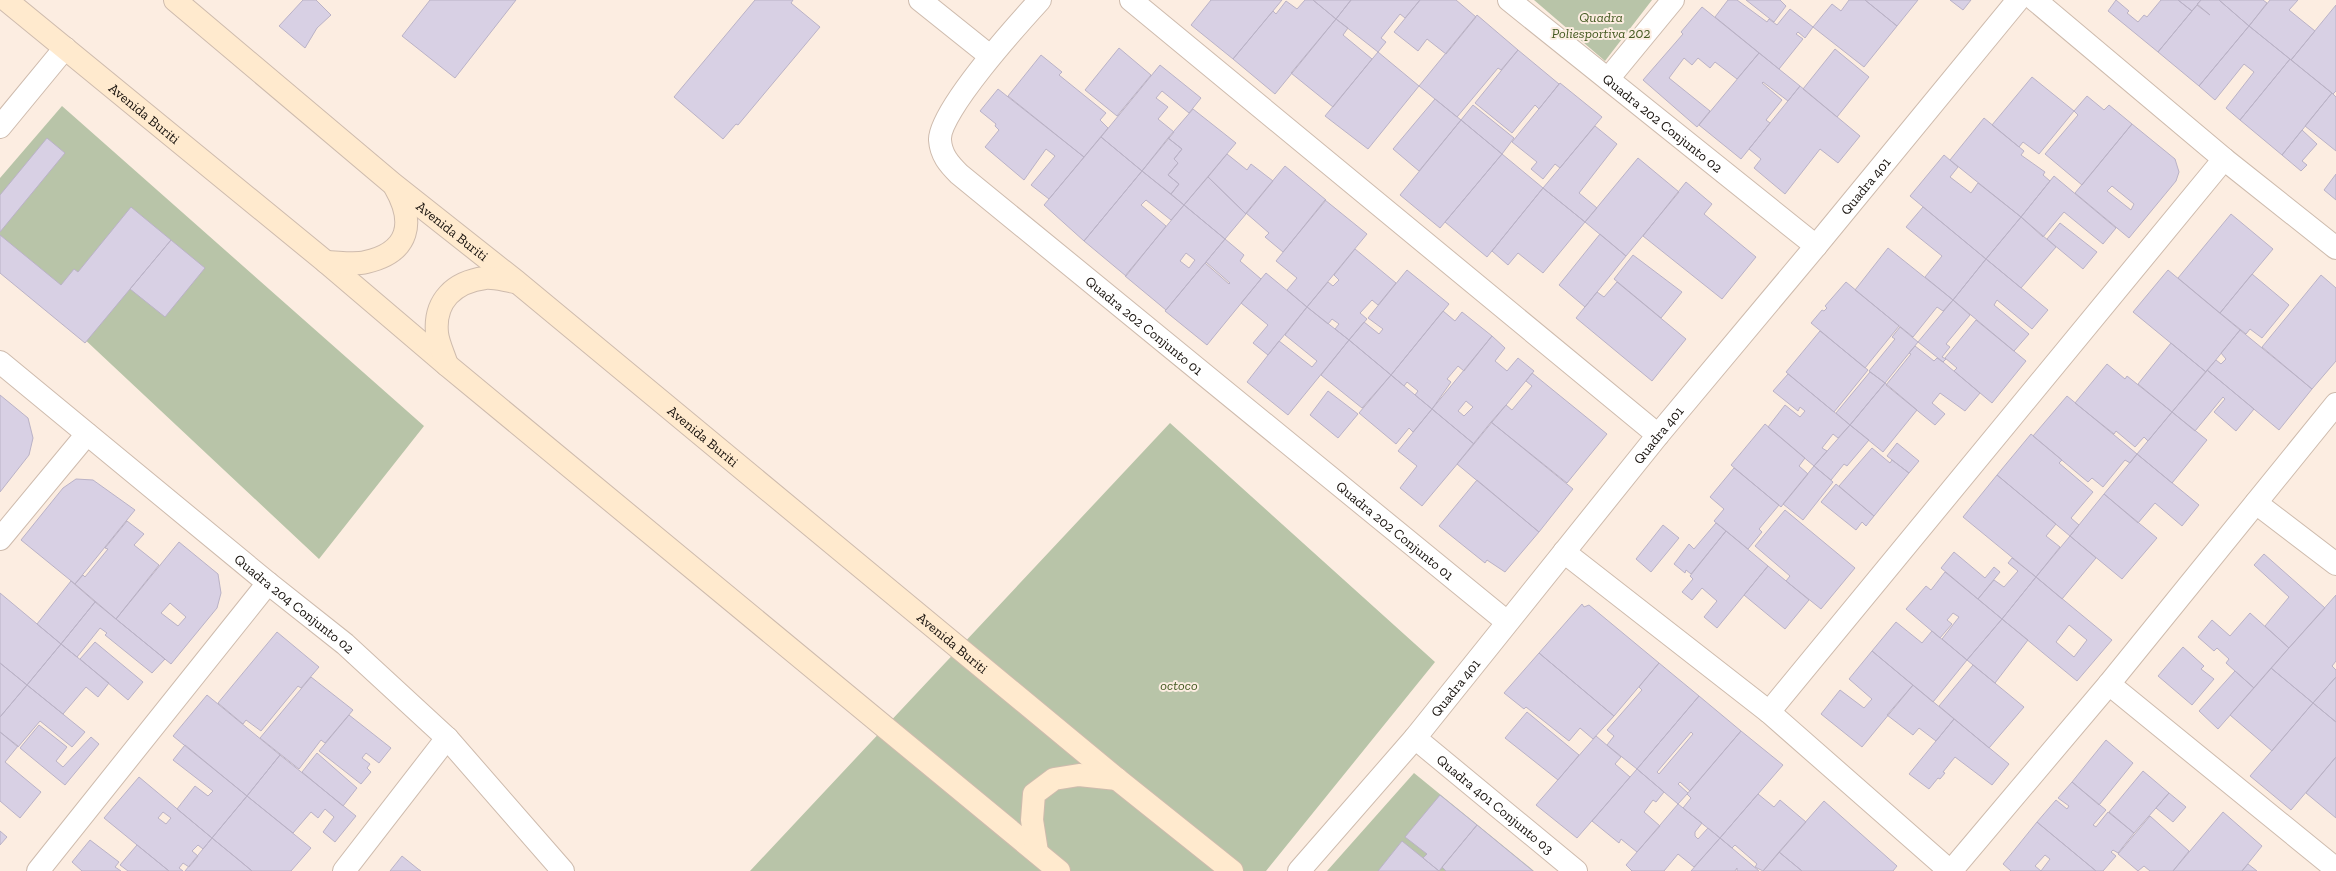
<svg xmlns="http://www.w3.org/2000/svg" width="2336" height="871" viewBox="0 0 2336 871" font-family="'Zilla Slab',serif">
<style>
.green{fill:#b8c4a8}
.building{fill:#d8d0e4;stroke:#bab2c6;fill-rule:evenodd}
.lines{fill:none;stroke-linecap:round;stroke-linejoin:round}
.minor-casing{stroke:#cebbad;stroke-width:24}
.tertiary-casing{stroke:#cebbad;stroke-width:24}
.secondary-casing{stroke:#cebbad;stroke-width:24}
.minor{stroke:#fff;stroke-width:22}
.tertiary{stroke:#fff;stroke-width:22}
.secondary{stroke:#ffeace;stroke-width:22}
.labels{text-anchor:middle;stroke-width:4;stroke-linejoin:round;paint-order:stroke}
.park-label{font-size:14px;font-style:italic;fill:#455a22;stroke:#fcede1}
.street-label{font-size:14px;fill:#150f0a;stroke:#fcede1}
</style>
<rect width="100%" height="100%" fill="#fcede1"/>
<path class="green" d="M1534 0H1652L1605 61Z
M62 106 424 426 319 559 0 260V178Z
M1170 423 1435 662 1266 871H750Z
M1414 773 1534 871H1327Z"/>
<path class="building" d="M303 0H316L331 15 317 28 305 48 279 26Z
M430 0H516L455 78 402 36Z
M755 0H793L791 3 820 27 738 125 736 124 723 139 674 97Z
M1211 0H1282L1233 59 1191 25Z
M1305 0H1313L1336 19 1275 94 1233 59 1273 11 1276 14 1286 1 1297 9Z
M1313 0H1351L1336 19Z
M1351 0H1420L1405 18 1400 14 1381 38 1386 42 1378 52 1336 19Z
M1420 0H1456L1476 17 1446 54 1427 39 1418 51 1394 32Z
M1728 0H1737L1767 22 1769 19 1777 25 1790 9 1813 27 1805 38 1798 32 1796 34 1803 39 1779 69 1715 17Z
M1746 0H1780L1786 6 1774 22Z
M1849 0H1865L1897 26 1864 67 1813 27 1832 4 1841 11Z
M1865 0H1918L1897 26Z
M1950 0H1971L1963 10Z
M2116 0 2129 11 2127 13 2138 22 2144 15 2147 17 2161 0H2178L2192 11 2158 52 2108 11Z
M2178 0H2201L2192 11Z
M2201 0H2219L2249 26 2199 86 2158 52 2197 5 2210 15 2197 4Z
M2219 0H2263L2267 3 2249 26Z
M2270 0H2298L2289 10 2315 31 2291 60 2249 26Z
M2336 5V91L2333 94 2291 60Z
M1702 7 1759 53 1737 79 1715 62 1710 68 1698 58 1692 65 1684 58 1669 78 1710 111 1697 127 1643 80 1683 34 1681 32Z
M1477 15 1518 50 1501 70 1498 68 1457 117 1419 86Z
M1336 19 1348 28 1343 35 1372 59 1333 107 1291 73Z
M2249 26 2290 59 2240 120 2226 108 2254 72 2244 64 2215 100 2199 86Z
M1119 48 1151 75 1117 116 1085 90Z
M1835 49 1869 77 1837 117 1803 89Z
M1518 50 1559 84 1539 109 1535 105 1512 133 1475 103Z
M1378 52 1419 86 1368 149 1325 116Z
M1759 53 1800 86 1788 101 1763 82 1762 83 1782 100 1766 120 1770 123 1741 159 1699 125Z
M1041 55 1062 72 1059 75 1106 113 1100 120 1108 128 1084 157 1008 96Z
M2290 59 2332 93 2282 155 2240 120Z
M1160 65 1201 98 1189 113 1162 91 1156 98 1168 107 1158 119 1174 132 1142 171 1101 137Z
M2032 77 2074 111 2039 154 2023 142 2019 147 1992 125Z
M1560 83 1602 117 1560 168 1555 164 1543 179 1531 169 1537 162 1512 142Z
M1800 86 1860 136 1838 163 1820 149 1785 194 1754 168 1761 159 1749 149Z
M998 89 1084 157 1049 199 1031 185 1055 156 1046 149 1024 180 985 147 999 130 995 126 996 124 980 111Z
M2332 93 2336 97V151L2305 126Z
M2087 96 2104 110 2109 105 2132 124 2082 185 2045 154 2078 115 2074 111Z
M1435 99 1461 120 1419 171 1393 149Z
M1473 105 1514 138 1502 154 1461 120Z
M1193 109 1236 143 1184 205 1171 194 1179 184 1168 175 1178 163 1174 159 1182 149 1168 138Z
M1984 118 2024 151 2021 155 2045 172 2043 175 2050 181 2021 217 1950 160Z
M1461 120 1502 154 1440 228 1400 195Z
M2132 124 2175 159 2179 172 2176 181 2129 238 2075 193ZM2112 186 2134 204 2131 210 2107 191Z
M1595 126 1617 144 1579 193 1597 208 1585 222 1543 188Z
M2302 130 2317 144 2302 161 2307 165 2301 171 2282 155Z
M1101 137 1142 171 1084 241 1044 205Z
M47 138 65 153 0 232V195Z
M1168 138 1182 149 1174 159 1178 163 1168 175 1179 184 1171 194 1142 171Z
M1227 154 1247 170 1251 164 1273 181 1246 214 1208 177Z
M1502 154 1543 188 1487 257 1445 222Z
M1944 155 1958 167 1950 177 1971 193 1978 183 2021 217 1986 259 1910 196Z
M1638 158 1679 192 1626 256 1585 222Z
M1285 166 1326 200 1283 252 1265 237 1269 233 1246 213Z
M1142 171 1184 205 1171 220 1146 200 1141 205 1166 226 1126 276 1084 241Z
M2336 174V200L2324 190Z
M2054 176 2116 228 2103 244 2064 212 2043 237 2021 217Z
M1208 177 1246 214 1225 239 1184 205Z
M1686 182 1712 204 1704 214 1756 257 1722 299 1643 236Z
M1543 188 1585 222 1543 273 1518 253 1508 265 1492 251Z
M1325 200 1367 234 1307 307 1287 290 1297 278 1276 261Z
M1184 205 1225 239 1166 310 1125 276ZM1186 253 1195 260 1189 268 1180 261Z
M131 207 171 240 85 343 0 273V235L61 285 74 269 78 272Z
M1923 207 1986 259 1953 300 1925 277 1942 256 1906 227Z
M2231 214 2273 249 2220 313 2178 278Z
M2021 217 2056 247 2021 288 1986 259Z
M2060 223 2097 252 2083 269 2047 239Z
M1600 234 1626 256 1585 307 1559 285Z
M1225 239 1244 255 1240 261 1261 279 1207 345 1165 311 1205 263 1229 284 1230 283 1206 262Z
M171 240 205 268 165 317 130 289Z
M1888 248 1953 300 1943 311 1937 307 1913 337 1855 290Z
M1355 249 1396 283 1378 305 1372 300 1360 313 1367 319 1349 340 1335 329 1339 324 1332 319 1328 324 1307 307 1328 282 1333 286 1339 280 1334 275Z
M1633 255 1682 292 1661 318 1614 279Z
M1986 259 2048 310 2032 329 1997 300 1994 305 2029 334 2014 351 1953 300Z
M1407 270 1449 304 1391 375 1349 340 1364 322 1379 334 1383 329 1368 318Z
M2168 270 2240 330 2206 372 2133 312Z
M1266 273 1307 307 1268 355 1253 343 1268 325 1241 303Z
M2252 274 2289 305 2262 338 2250 329 2246 334 2220 313Z
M2321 275 2336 288V361L2312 389 2262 347Z
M1617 282 1686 339 1652 381 1576 318 1597 292 1604 297Z
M1846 282 1899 326 1865 368 1811 323 1822 310 1824 311 1827 308 1825 306Z
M1953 300 1970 315 1946 344 1950 347 1942 357 1946 359 1943 362 1918 342Z
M1307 307 1349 340 1288 415 1247 382 1279 341 1312 367 1317 361 1285 335Z
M1443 311 1455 321 1462 312 1492 336 1464 371 1458 366 1447 379 1451 382 1432 409 1415 395 1418 391 1407 382 1404 386 1391 375Z
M1976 320 2026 361 1992 403 1954 371 1957 368 1945 358Z
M1900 327 1918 342 1885 383 1869 371 1895 339 1892 337Z
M2240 330 2312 389 2279 430 2207 370 2216 360 2221 364 2226 359 2221 353Z
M1820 331 1868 370 1834 412 1786 372Z
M1492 336 1505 348 1495 361 1507 371 1518 358 1534 371 1474 444 1432 409ZM1466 401 1473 407 1464 416 1458 411Z
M1349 340 1391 375 1362 408 1321 375Z
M2171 343 2206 372 2172 412 2138 384Z
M1915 346 1934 361 1937 358 1943 362 1980 393 1965 411 1940 393 1932 403 1945 414 1935 425 1886 385 1911 354 1909 353Z
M2107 364 2125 379 2127 376 2172 412 2148 441 2144 437 2135 447 2116 431 2114 434 2075 403Z
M2207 370 2254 409 2236 431 2214 412 2225 399 2223 397 2195 431 2172 412Z
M1870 372 1885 383 1850 425 1836 413Z
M1532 373 1607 434 1567 483 1491 422 1506 405 1512 410 1532 386 1526 381Z
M1788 374 1850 425 1838 438 1833 434 1822 448 1827 451 1814 466 1768 427 1785 405 1800 417 1805 411 1800 407 1798 411 1773 391Z
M1391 375 1432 409 1413 432 1409 428 1396 444 1359 413Z
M1885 383 1917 410 1883 452 1850 425Z
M1328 391 1358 414 1338 438 1310 415Z
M0 395 28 418 33 438 29 455 0 492Z
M2067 396 2137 454 2130 463 2125 460 2103 487 2092 478 2088 482 2033 436Z
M1432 409 1474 444 1422 506 1400 488 1417 466 1398 451Z
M2172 412 2207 440 2172 483 2137 454Z
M1491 422 1573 489 1539 532 1457 464Z
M1765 424 1805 458 1799 466 1808 474 1781 507 1731 465Z
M1850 425 1869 440 1847 466 1844 464 1831 480 1814 466Z
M2031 434 2062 460 2059 463 2093 492 2071 518 2079 525 2070 536 1997 475Z
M1897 443 1919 461 1909 473 1887 456Z
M1872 448 1890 463 1892 460 1909 473 1874 516 1839 486Z
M2137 454 2199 505 2182 526 2155 503 2138 523 2104 494Z
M1814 466 1833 482 1803 520 1783 504Z
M1734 468 1779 505 1759 529 1762 532 1748 549 1714 521 1724 509 1710 497Z
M1997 475 2056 524 2046 536 2060 547 2036 577 1963 517Z
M76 479 93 480 135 510 75 584 21 540 63 488Z
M1477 480 1539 532 1505 572 1487 560 1485 563 1439 526Z
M1836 484 1874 516 1866 526 1862 522 1856 530 1821 502Z
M2104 494 2157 538 2122 579 2070 536Z
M1785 510 1855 568 1821 609 1786 581 1790 576 1755 546Z
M127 521 144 534 134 545 159 565 116 619 75 584 83 575 85 577 108 549 105 548Z
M1716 523 1726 531 1691 574 1686 570 1685 573 1674 564 1689 544 1694 549Z
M1663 525 1679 538 1651 572 1636 559Z
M1726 531 1768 566 1717 628 1704 617 1717 601 1702 588 1692 600 1682 592 1693 579 1690 576Z
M2070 536 2096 558 2062 599 2036 577Z
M179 542 218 574 221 593 217 608 171 664 116 619ZM170 603 186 617 178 626 161 613Z
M1954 552 1985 578 1994 567 2000 572 1978 599 1941 568Z
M2264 554 2325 608 2289 648 2265 626 2289 597 2254 565Z
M2012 558 2036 577 2002 619 1978 599 1994 580 2004 587 2018 571 2008 563Z
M1768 566 1809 600 1785 629 1744 595Z
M1945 572 2002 619 1967 660 1942 639 1959 617 1953 613 1947 620 1952 624 1940 638 1906 609 1926 586 1931 590Z
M2036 577 2112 640 2077 681 2002 619ZM2069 625 2087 640 2074 657 2056 642Z
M71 581 95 602 61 644 37 624Z
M0 593 61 644 27 685 0 663Z
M2336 595V661L2332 666 2336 670V677L2313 703 2271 668Z
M95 602 165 659 152 673 105 635 107 633 100 628 77 657 61 644Z
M1582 604 1584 607 1589 605 1659 663 1614 716 1539 653Z
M2250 613 2289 648 2254 688 2226 663 2229 659 2217 648 2214 651 2198 637 2212 620 2230 636Z
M2002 619 2028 640 1995 683 1967 660Z
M1896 622 1922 643 1932 631 1967 660 1933 702 1872 651Z
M277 632 319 667 301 688 298 686 261 731 246 720 243 724 218 703Z
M95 642 143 682 128 700 80 659Z
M61 644 109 683 98 697 86 687 63 714 27 685Z
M2183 647 2204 666 2201 669 2214 679 2192 705 2158 676Z
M1872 651 1913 685 1862 747 1821 714 1840 690 1864 708 1872 699 1849 679Z
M1539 653 1614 716 1593 739 1580 728 1569 741 1526 707 1524 709 1504 693Z
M0 663 27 685 0 717Z
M1659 663 1699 696 1637 769 1607 745 1614 736 1607 730 1642 690 1639 687Z
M1973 665 2024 707 1989 748 1939 706Z
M2271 668 2313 703 2272 751 2230 715Z
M2235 671 2254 688 2218 729 2199 711Z
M311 677 353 710 325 743 321 740 299 769 260 738Z
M2336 677V722L2313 703Z
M27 685 85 732 72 747 40 721 18 747 0 732V717Z
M1913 685 1954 719 1936 741 1919 728 1913 735 1887 715Z
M207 695 280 755 247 796 173 736Z
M1699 696 1741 731 1690 791 1680 782 1678 784 1688 793 1678 804 1637 769ZM1691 732 1693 734 1659 774 1657 772Z
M2313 703 2336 722V757L2291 810 2250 776Z
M1527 712 1579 755 1558 780 1505 738Z
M349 715 391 748 379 763 366 753 362 758 370 764 367 768 371 772 361 784 319 751Z
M1954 719 2009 764 1992 785 1955 757 1943 772 1945 773 1940 779 1938 778 1929 789 1909 774Z
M39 725 67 747 56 761 63 767 91 737 99 744 65 785 20 748Z
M1741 731 1783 765 1720 838 1683 808 1691 798 1687 794Z
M0 732 18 746 5 762 41 792 20 818 0 801Z
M1596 736 1621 757 1615 764 1630 777 1577 838 1536 805Z
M2106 740 2133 763 2099 805 2072 782Z
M185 745 247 796 212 838 177 809 195 786 208 796 213 791 173 760Z
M317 753 357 788 343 806 302 772Z
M280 755 356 816 335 842 323 832 334 817 325 809 318 818 311 812 293 833 247 796Z
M2336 757V818L2306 793Z
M1637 769 1664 792 1656 802 1653 800 1644 812 1660 826 1637 852 1621 839 1619 843 1592 821Z
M2143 771 2169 793 2134 833 2109 812Z
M139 777 212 838 203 849 198 845 192 851 198 856 189 867 183 863 179 868 183 871H169L104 818ZM163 812 171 818 166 824 158 818Z
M2072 782 2106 810 2093 825 2096 827 2108 812 2134 833 2118 853 2113 850 2111 852 2116 856 2103 871H2096L2037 822 2056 800 2067 809 2069 806 2058 798Z
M2169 793 2186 807 2173 822 2156 808Z
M1758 794 1774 807 1780 800 1806 822 1763 871 1755 867 1757 864 1735 845 1732 848 1720 838Z
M1440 795 1477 825 1439 871 1423 858 1427 854 1405 837Z
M247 796 311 848 291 871H252L212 838Z
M1824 801 1897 866 1893 871H1802L1779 852Z
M1678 804 1702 823 1695 832V836L1698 839 1708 828 1720 838 1694 867 1678 854 1664 871H1632L1626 865Z
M2223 812 2262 846 2242 871H2173Z
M2150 816 2189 851 2173 871H2150L2144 866 2138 871 2118 854Z
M2037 822 2038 823 2096 871H2011L2003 864ZM2045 855 2050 859 2041 871 2035 866Z
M1477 825 1533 871H1446L1442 867Z
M0 831 7 837 0 845Z
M212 838 239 860 252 871H185Z
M1720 838 1732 848 1759 871H1737V868L1735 871H1691Z
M90 840 119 862 115 867 121 871H82L72 862Z
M1402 841 1423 858 1439 871H1378Z
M137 845 169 871H128L120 865Z
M1779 852 1802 871H1763Z
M402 856 418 869 421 871H390Z
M2248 864 2257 871H2242Z"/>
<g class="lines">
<g class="minor-casing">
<g id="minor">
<path d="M920 0 990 56"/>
<path id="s1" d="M1040 0C1019 23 938 112 940 140 941 155 949 164 959 174L1507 622"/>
<path d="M1131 0 1658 435"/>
<path id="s2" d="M1509 0 1816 246"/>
<path d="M2035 0 2224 159 2336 248"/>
<path d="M1608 79 1673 0"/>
<path id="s3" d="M0 362 268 583 345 644 447 738 563 871"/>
<path d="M2256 503 2336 564"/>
<path d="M0 539 87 434"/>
<path d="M1564 552 1769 712 1950 871"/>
<path d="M2109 684 2336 869"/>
<path d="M1769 712 2224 159"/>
<path id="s4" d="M1415 738 1576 871"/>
<path d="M38 871 268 583"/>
<path d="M344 871 447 738"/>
<path d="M1951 871 2109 684 2336 404"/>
</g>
</g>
<g class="tertiary-casing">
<g id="tertiary">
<path d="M0 127 65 48"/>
<path id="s5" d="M1299 871 1415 738 1658 435 1816 246 2018 0"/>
</g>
</g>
<g class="secondary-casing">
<g id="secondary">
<path id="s6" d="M6 0 326 262 447 365 1059 871"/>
<path id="s7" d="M175 0 393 184 517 282 1117 779 1232 871"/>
<path d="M326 262C338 262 354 265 366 262 410 252 415 222 395 187"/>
<path d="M447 365C444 355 438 343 437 333 434 301 454 282 485 278 495 277 506 281 516 282"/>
<path d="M1037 852 1032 820 1034 794 1054 779 1079 775 1117 779"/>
</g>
</g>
<use href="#minor" class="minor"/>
<use href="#tertiary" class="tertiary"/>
<use href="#secondary" class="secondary"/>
</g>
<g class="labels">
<g class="park-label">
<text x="1601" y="22">Quadra<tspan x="1601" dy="16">Poliesportiva 202</tspan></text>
<text x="1179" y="690">octoco</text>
</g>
<g class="street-label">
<text dy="5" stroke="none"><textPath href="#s6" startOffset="179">Avenida Buriti</textPath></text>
<text dy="5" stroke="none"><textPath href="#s2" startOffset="197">Quadra 202 Conjunto 02</textPath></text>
<text dy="5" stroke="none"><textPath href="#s5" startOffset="889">Quadra 401</textPath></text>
<text dy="5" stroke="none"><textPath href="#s7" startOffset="361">Avenida Buriti</textPath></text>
<text dy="5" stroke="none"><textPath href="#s1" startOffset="453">Quadra 202 Conjunto 01</textPath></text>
<text dy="5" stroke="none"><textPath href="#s5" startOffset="565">Quadra 401</textPath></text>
<text dy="5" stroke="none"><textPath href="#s7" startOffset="685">Avenida Buriti</textPath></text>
<text dy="5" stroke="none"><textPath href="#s1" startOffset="777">Quadra 202 Conjunto 01</textPath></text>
<text dy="5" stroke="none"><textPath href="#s3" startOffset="381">Quadra 204 Conjunto 02</textPath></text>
<text dy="5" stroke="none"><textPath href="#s7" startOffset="1009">Avenida Buriti</textPath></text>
<text dy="5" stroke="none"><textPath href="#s5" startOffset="241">Quadra 401</textPath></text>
<text dy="5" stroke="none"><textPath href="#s4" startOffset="104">Quadra 401 Conjunto 03</textPath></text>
</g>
</g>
</svg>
